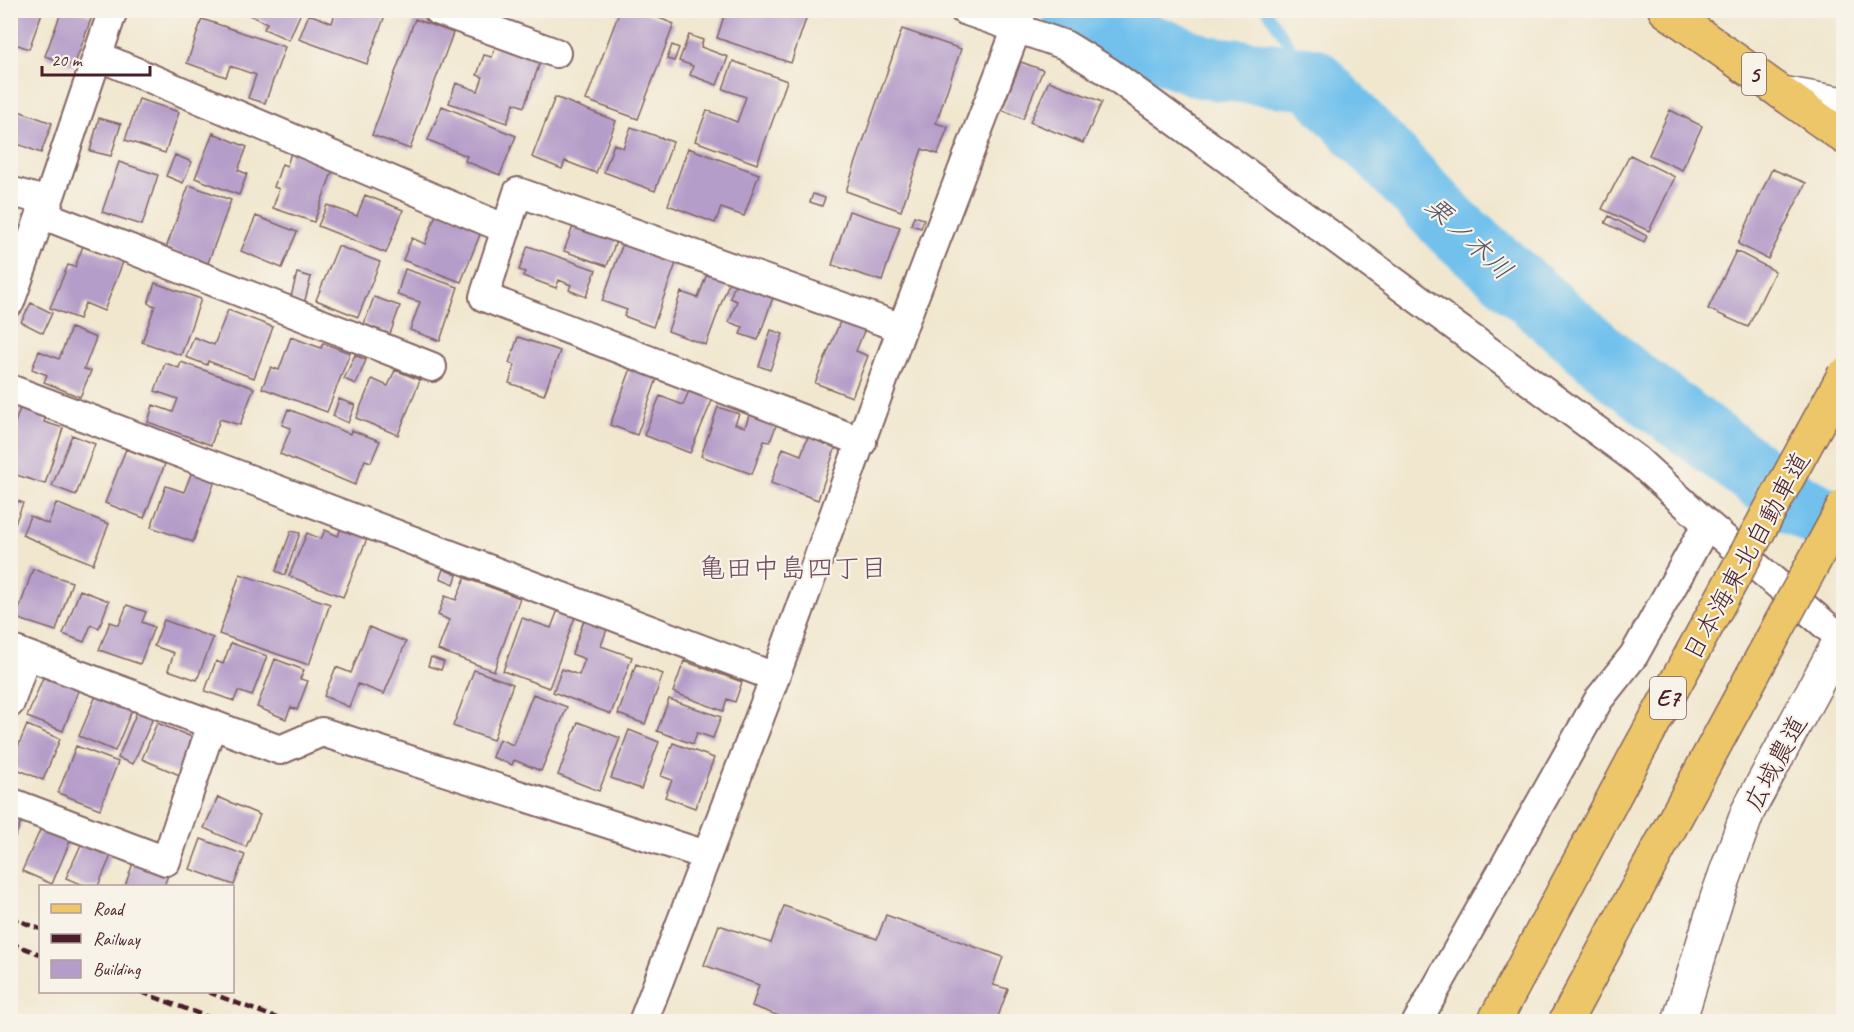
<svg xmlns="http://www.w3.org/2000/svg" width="1854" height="1032" viewBox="0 0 1854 1032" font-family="Caveat,'Klee One',sans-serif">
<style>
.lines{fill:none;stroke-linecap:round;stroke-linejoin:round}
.stream{stroke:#72c1ed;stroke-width:10}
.river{stroke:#72c1ed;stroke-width:64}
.building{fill:#b59dc9}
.minor-casing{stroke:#846564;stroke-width:32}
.tertiary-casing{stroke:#846564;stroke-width:36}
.primary-casing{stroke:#846564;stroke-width:36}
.minor{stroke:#fff;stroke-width:28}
.tertiary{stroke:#fff;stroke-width:33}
.primary{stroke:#ecc669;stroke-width:33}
.rail{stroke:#4a1f2b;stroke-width:4.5;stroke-dasharray:9 4.5;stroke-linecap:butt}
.motorway-bridge-casing{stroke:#846564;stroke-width:36;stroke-linecap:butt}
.motorway-bridge{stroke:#ecc669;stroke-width:33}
.labels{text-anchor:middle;stroke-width:4.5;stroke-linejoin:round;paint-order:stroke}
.shield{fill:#f7f3e8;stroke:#7e5f64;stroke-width:1.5}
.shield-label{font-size:24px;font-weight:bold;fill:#4a1f2b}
.street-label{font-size:26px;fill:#4a1f2b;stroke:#f7f3e8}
.water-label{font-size:27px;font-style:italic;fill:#565065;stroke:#f7f3e8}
.neighbourhood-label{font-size:27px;fill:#6f4b62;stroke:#f7f3e8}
</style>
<rect width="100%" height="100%" fill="#f7f3e8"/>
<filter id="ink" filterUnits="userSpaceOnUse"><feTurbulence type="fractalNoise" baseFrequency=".0167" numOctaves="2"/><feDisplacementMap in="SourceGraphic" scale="12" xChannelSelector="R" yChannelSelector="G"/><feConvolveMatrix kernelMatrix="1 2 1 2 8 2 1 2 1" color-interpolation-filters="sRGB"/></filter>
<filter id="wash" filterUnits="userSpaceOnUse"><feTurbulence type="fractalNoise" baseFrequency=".008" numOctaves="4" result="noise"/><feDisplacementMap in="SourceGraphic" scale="24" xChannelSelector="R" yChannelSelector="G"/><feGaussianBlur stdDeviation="1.35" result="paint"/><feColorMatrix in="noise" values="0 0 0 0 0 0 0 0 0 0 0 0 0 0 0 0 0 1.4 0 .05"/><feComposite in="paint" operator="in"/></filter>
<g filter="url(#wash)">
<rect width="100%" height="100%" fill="#f1e7cf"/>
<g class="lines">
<path class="stream" d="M1266 10 1312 79"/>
<path class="river" d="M1073 10 1109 30 1204 67 1312 79 1454 228 1627 378 1793 502 1844 529"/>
</g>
<g id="blocks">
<path class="building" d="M10 10H43L29 49 10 42Z
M62 10H77L92 16 74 66 45 56Z
M238 10H302L289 40 264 29 267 23Z
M336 10H387L367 64 299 39 309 14 332 23Z
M620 10H639L674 24 638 119 586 100Z
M726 10H792L807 16 791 63 717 38Z
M202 19 285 47 265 103 248 98 256 75 230 66 226 77 187 63Z
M415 19 453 33 410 149 372 135Z
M902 29 961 49 936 123 948 127 938 154 922 149 901 211 846 191Z
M689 35 703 40 701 47 728 57 717 85 690 75 693 66 679 61Z
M497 41 542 57 524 107 514 103 507 123 449 103 456 83 478 91 483 77 477 75 484 55 492 57Z
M672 45 679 48 674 61 667 59Z
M733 61 787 81 757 164 695 141 707 110 737 122 746 97 723 89Z
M1021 62 1043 70 1023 119 1002 110Z
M1049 81 1102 102 1083 143 1030 122Z
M555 97 616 121 596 173 565 161 562 169 532 157Z
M139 99 179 112 165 153 125 140Z
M442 106 516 136 500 175 465 161 467 156 428 140Z
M10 108 52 123 41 153 10 141Z
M1670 110 1702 126 1682 170 1649 155Z
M99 118 121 124 111 156 90 151Z
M631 127 673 142 655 191 604 172 614 144 623 148Z
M213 133 247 147 238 170 247 174 239 195 195 178Z
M688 148 759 174 744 216 721 208 715 223 668 205Z
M292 149 335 164 314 222 273 208 279 189 274 187 282 164 287 166Z
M175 155 192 162 183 183 166 176Z
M1630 155 1675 177 1649 231 1602 209Z
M119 162 158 175 142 225 102 212Z
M1772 169 1806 183 1768 259 1738 244Z
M189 185 231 200 208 263 166 248Z
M813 194 825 198 822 206 810 202Z
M365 195 403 210 386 253 318 226 327 205 357 216Z
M438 209 483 227 461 282 403 260 412 238 425 244Z
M849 211 900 227 882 281 832 265Z
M256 216 297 232 282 268 241 251Z
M914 216 924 219 921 228 911 225Z
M1609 216 1647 236 1644 242 1605 223Z
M576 218 619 233 607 266 564 251Z
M626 235 679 255 653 327 624 316 627 310 602 301Z
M83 246 123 262 104 311 85 303 79 319 50 308 68 265 75 267Z
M338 246 380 262 358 317 316 300Z
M528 246 596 270 586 297 569 290 571 285 559 280 556 288 523 276 525 272 519 270Z
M1736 251 1775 271 1748 327 1708 309Z
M710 266 732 274 706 345 668 331 681 292 698 298Z
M405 269 458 287 440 341 410 330 420 302 397 295Z
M297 273 311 277 304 304 290 301Z
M738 276 776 289 758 340 740 334 743 327 729 322 737 301 730 298Z
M155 283 201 299 181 355 142 342 155 306 148 303Z
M374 297 400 306 390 334 364 324Z
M31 303 52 313 43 333 21 322Z
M228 310 273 327 254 378 208 361 207 365 186 357 194 337 214 345Z
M842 317 866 326 856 351 868 356 852 397 815 383Z
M71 328 96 338 84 369 91 371 80 397 44 382 47 375 32 369 39 351 59 359Z
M771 330 783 334 770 370 759 366Z
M291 337 321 348 323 343 350 353 327 412 262 388 271 367 279 370Z
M518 337 560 351 544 395 509 383 515 365 509 363Z
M355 355 366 360 356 384 344 379Z
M181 362 254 388 240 425 220 419 211 445 148 422 153 405 173 412 178 399 155 391 165 363 179 368Z
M633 363 659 373 637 435 610 425Z
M395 370 420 380 398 435 356 418 372 379 388 386Z
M691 386 714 396 690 453 644 435 660 396 683 405Z
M339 399 355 405 348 423 333 416Z
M21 405 47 413 44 422 63 428 45 484 10 473V438Z
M718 407 739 414 735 424 745 427 751 410 778 420 770 442 764 441 752 474 701 456Z
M288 409 350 434 351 430 380 441 371 462 365 460 355 485 280 454 291 428 282 425Z
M72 435 95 444 76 495 52 486Z
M808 436 836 446 818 500 771 483 783 448 801 455Z
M126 449 165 464 144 518 105 503Z
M193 469 216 478 193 542 151 527 166 486 184 492Z
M10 498 23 503 11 534H10Z
M56 503 109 524 93 564 22 535 30 516 48 524Z
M343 523 369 534 343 597 289 576 307 533 321 539 325 530 338 536Z
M291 531 300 533 285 575 276 571Z
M33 569 72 582 56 631 16 618Z
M443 569 457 575 454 584 440 578Z
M240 574 330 604 309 665 219 634Z
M465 578 520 598 494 671 438 650 449 620 438 615 445 596 456 600Z
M80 590 109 601 99 628 91 625 84 642 63 634Z
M127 605 146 612 142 622 154 627 140 664 99 650 110 622 119 625Z
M558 610 575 617 549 688 503 671 522 618 551 628Z
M164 620 213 638 197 680 168 670 174 653 154 646Z
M584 620 607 629 601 646 632 657 611 714 553 692 562 669 579 675 585 659 572 654Z
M369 627 406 642 384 694 358 684 349 707 324 696 336 667 351 673Z
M231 643 267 656 252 696 238 691 234 701 205 691 216 661 223 664Z
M431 657 444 662 441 670 428 666Z
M275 659 304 670 300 679 308 681 297 710 291 707 286 719 257 707Z
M684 661 742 682 735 702 727 699 723 711 673 692Z
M636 664 663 674 645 724 618 714Z
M474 670 513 684 493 740 453 726Z
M45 673 80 686 63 731 27 717Z
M98 691 134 705 115 751 79 736Z
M533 694 567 707 541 771 514 760 512 765 492 757 499 739 513 745Z
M669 699 721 717 713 738 697 733 693 744 657 731Z
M140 704 156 711 133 764 118 758Z
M578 722 620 738 599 791 558 775Z
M157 723 197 739 182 776 142 759Z
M27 725 60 739 43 780 10 766Z
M629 730 659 742 641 789 611 778Z
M673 743 714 758 695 808 665 797 672 780 661 776Z
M76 746 118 762 100 809 58 793Z
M218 797 260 815 246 847 204 828Z
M10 813 23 818 10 849Z
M42 826 71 839 52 884 22 871Z
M84 838 113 851 98 886H86L66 878Z
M201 839 245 855 234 885 190 869Z
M133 863 168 875 164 886H125Z
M784 906 877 939 886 915 1003 957 993 985 1008 989 996 1022H796L752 1006 759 985 704 965 719 925 771 943Z"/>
</g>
</g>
<g filter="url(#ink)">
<use href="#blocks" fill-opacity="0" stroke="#846564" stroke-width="1.5"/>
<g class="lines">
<g class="minor-casing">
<path id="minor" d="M437 10 556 53
M964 10 1065 45 1109 72 1637 460 1707 524 1844 641
M98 56 506 229
M10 191 48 202
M41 214 432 367
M10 302 41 214 48 202 113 10
M10 389 775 677
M862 442 484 297 518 192 902 328
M10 649 280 750 322 732 706 855
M10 703 26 655
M10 802 166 861 212 724
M643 1022 775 677 902 328 1017 28 1022 10
M1417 1022 1599 699 1634 655 1707 524"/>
</g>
<g class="tertiary-casing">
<path id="tertiary" d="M1782 93 1844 104
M1679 1022 1717 898 1748 811 1844 633"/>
</g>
<g class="primary-casing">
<path id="primary" d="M1665 10 1844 137"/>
</g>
<use href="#minor" class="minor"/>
<use href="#tertiary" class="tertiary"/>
<use href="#primary" class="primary"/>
<path class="rail" d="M10 917 40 929
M10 943 40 954
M141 992 221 1022
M208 992 287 1022"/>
<g class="motorway-bridge-casing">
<path id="motorway-bridge" d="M1494 1022 1635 757 1844 375
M1565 1022 1844 506"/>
</g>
<use href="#motorway-bridge" class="motorway-bridge"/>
</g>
</g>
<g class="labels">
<g class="shield">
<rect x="1742" y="53" width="24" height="42" rx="4.5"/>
<rect x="1650" y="677" width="36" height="42" rx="4.5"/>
</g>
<g class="shield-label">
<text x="1754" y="82">5</text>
<text x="1668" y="706">E7</text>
</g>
<g class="street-label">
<text transform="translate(1746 556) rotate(-61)" y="9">日本海東北自動車道</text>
<text transform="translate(1775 763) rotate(-62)" y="9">広域農道</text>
</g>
<g class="water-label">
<text transform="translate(1469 238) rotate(43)" y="9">栗ノ木川</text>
</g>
<g class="neighbourhood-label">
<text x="793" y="577">亀田中島四丁目</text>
</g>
</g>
<rect width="1854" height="1032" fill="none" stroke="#f7f3e8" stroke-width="36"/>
<rect x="39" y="885" width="195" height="108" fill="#f7f3e8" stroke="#b29e9c" stroke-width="1.5"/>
<rect x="51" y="904" width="30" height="9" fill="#ecc669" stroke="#b29e9c" stroke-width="1.5"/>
<text x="93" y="915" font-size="18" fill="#4a1f2b">Road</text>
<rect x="51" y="934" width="30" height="9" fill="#4a1f2b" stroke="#b29e9c" stroke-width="1.5"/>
<text x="93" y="945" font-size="18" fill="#4a1f2b">Railway</text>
<rect x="51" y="960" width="30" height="18" fill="#b59dc9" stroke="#b29e9c" stroke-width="1.5"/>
<text x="93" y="975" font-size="18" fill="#4a1f2b">Building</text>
<path d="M42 66v9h108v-9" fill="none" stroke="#4a1f2b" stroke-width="3"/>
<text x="51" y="66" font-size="18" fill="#4a1f2b" stroke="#f7f3e8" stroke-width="4.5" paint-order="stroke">20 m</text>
</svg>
